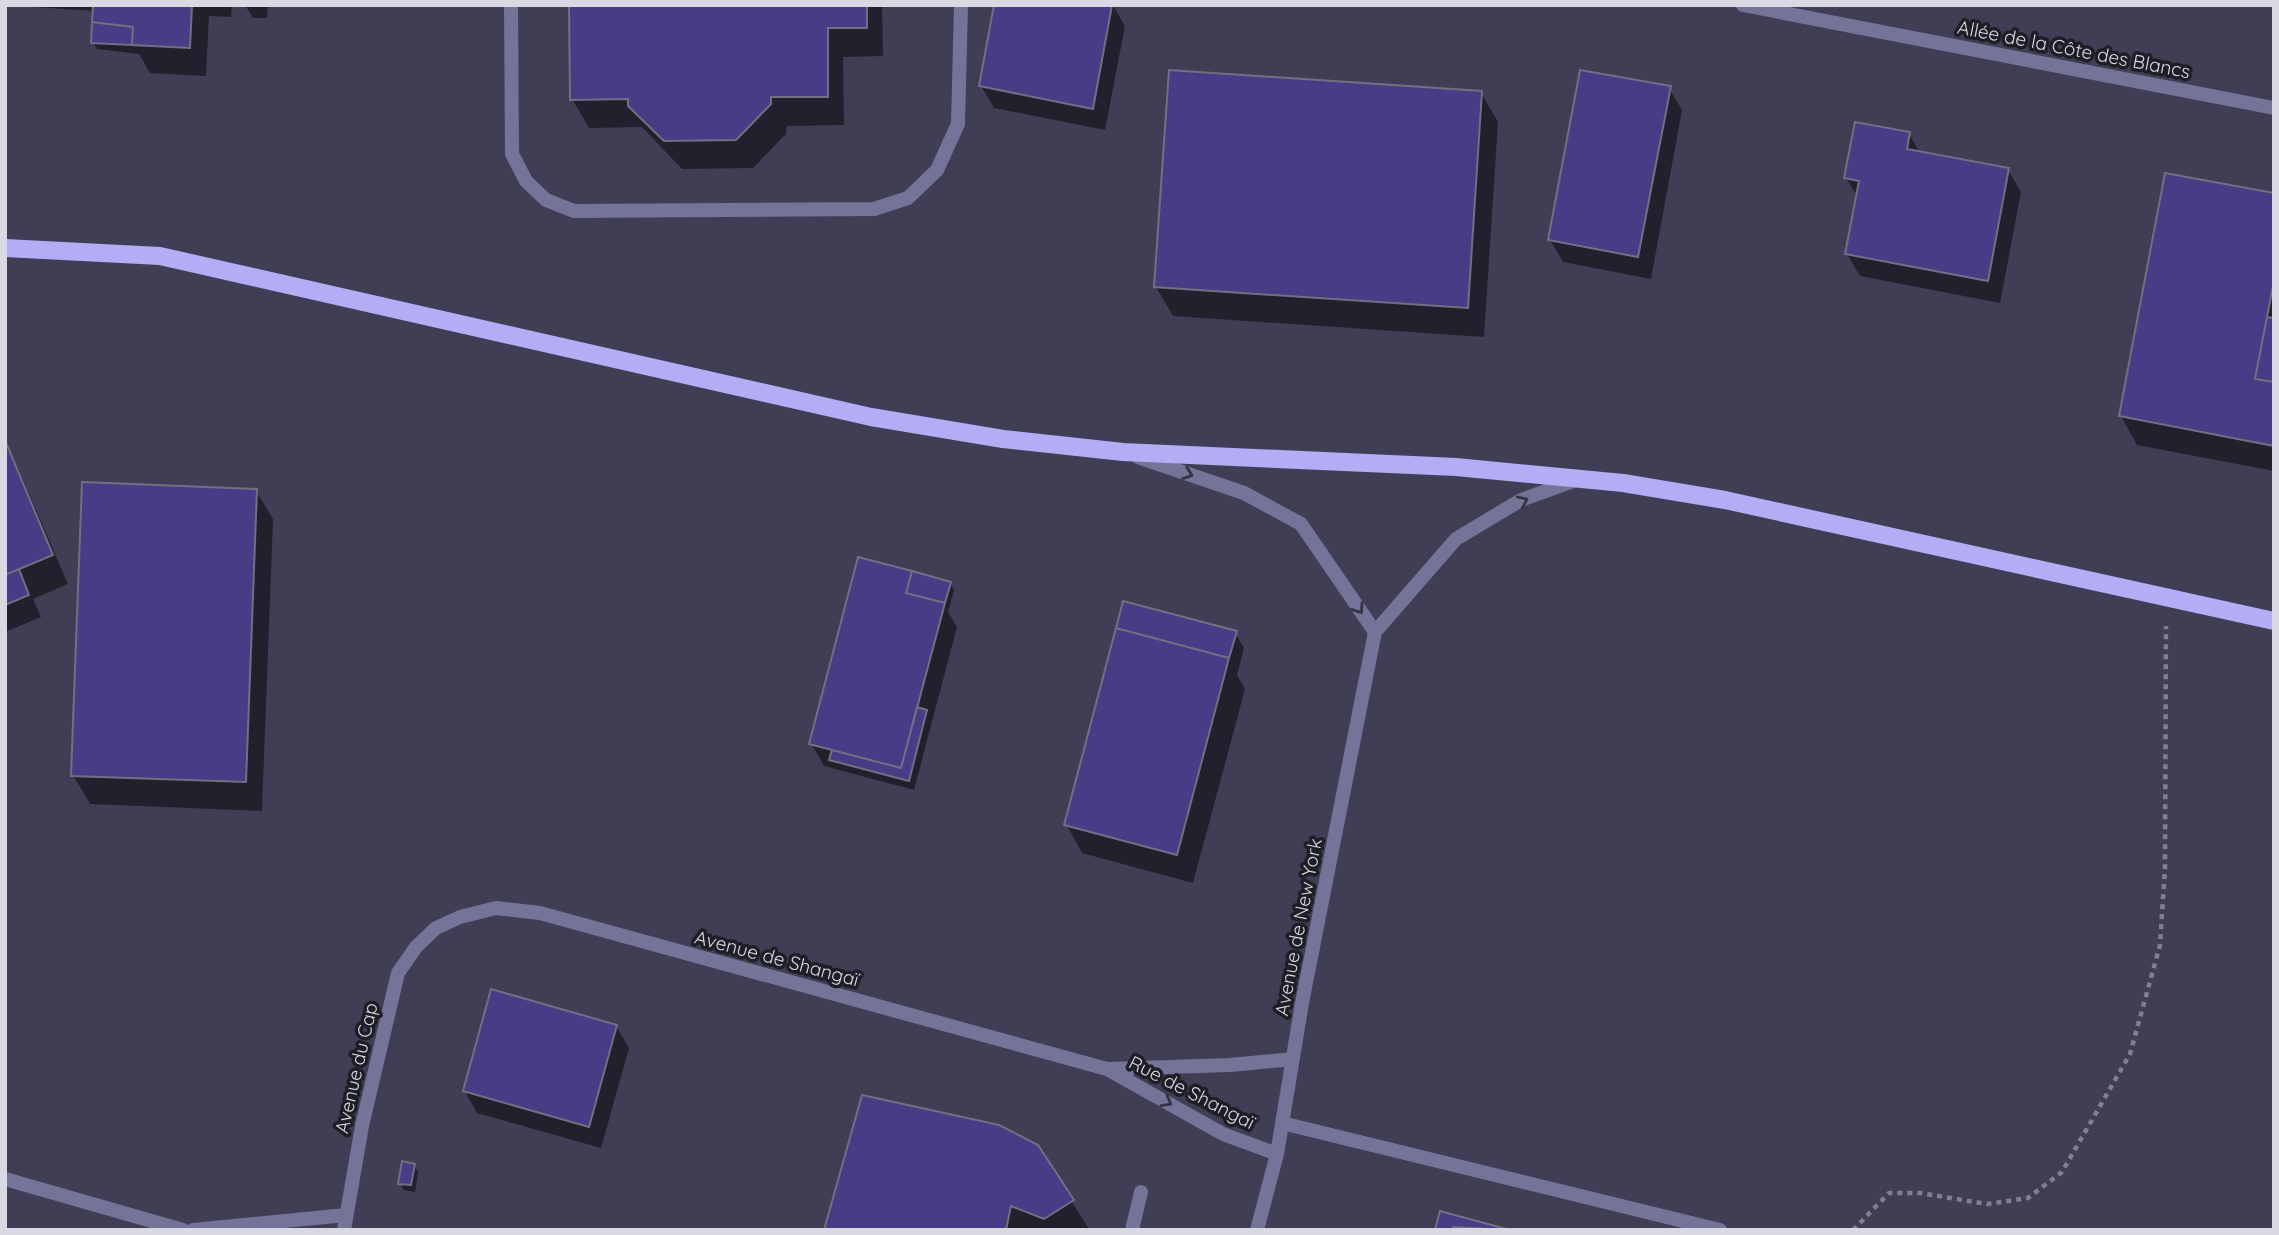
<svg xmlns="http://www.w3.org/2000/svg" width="2279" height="1235" viewBox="0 0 2279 1235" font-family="Quicksand,sans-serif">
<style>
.built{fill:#3f3e55}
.shadow{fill:#0007}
.building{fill:#473c86;stroke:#707082;stroke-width:2}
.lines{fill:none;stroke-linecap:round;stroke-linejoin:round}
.path{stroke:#81818e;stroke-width:4.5;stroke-dasharray:5 5;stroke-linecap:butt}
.lane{stroke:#757397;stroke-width:14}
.street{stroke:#757397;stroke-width:14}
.primary{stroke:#b2adf5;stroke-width:18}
.oneway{stroke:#343342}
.labels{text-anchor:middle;stroke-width:7;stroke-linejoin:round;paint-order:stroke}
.street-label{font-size:19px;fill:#d9d9e4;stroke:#1e1e26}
</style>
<rect width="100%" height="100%" fill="#363646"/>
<path class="built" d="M5 5H2274V1230H5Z"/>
<path class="shadow" d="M5 5H232L231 17 209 16 206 76 150 73 139 54 97 49 93 42 94 11Z
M245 5H268L267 18H253Z
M571 5H882L883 56 843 57 844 125 787 126 786 134 753 168 682 169 642 127 589 128 572 99Z
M996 5H1113L1125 26 1105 130 994 108 981 86Z
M1669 88 1682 110 1651 279 1563 262 1550 240Z
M1481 93 1498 122 1484 337 1173 316 1156 287Z
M1909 134 1920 153 2008 170 2021 192 2000 303 1860 276 1847 254 1858 197 1846 178Z
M2274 195V471L2137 445 2121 416Z
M5 438 68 584 33 599 41 617 5 632Z
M256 491 273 519 262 811 90 804 73 775Z
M950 583 954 590 948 612 957 627 914 790 824 766 811 743Z
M1235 633 1244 648 1237 675 1245 689 1193 883 1082 853 1066 824Z
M616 1026 629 1048 601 1148 477 1113 464 1090Z
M1036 1146 1089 1229 826 1230Z
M414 1165 418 1172 415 1192 404 1190 400 1183Z
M1441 1213 1503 1230H1437Z"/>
<path class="building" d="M93 5H192L190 48 132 45 133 27 92 22Z
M569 5H867V28H828V97H771V104L736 140 664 141 628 106V99L570 100Z
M994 5H1112L1093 109 979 86Z
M92 22 133 27 132 45 91 43Z
M1169 70 1482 91 1468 308 1154 287Z
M1580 70 1671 86 1638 257 1548 240Z
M1855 122 1910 132 1907 149 2009 168 1988 281 1845 254 1859 181 1844 178Z
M2165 173 2274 193V281L2255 379 2274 382V446L2119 416Z
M2267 317 2274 318V382L2255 379Z
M5 440 53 555 5 575Z
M82 482 257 489 246 782 71 776Z
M858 557 912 571 906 593 945 603 901 768 809 744Z
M19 569 29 595 5 605V575Z
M912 571 951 582 945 603 906 593Z
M1123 601 1237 631 1229 658 1116 628Z
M1116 628 1229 658 1177 855 1064 825Z
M917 707 927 710 909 781 829 760 832 750 901 768Z
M491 989 617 1025 589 1127 463 1091Z
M862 1095 999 1125 1038 1145 1074 1200 1044 1219 1011 1206 1006 1230H824Z
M402 1161 415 1164 411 1185 398 1184Z
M1440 1211 1510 1230 1453 1227 1452 1230H1435Z"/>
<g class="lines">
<path class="path" d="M1853 1230 1889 1193H1920L1987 1204 2028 1198 2062 1172 2130 1054 2160 945 2165 868 2166 626"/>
<path class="lane" d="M511 5 512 154 526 181 546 200 574 211 874 209 908 198 937 170 958 124 961 5
M1282 1123 1720 1230
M1132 1230 1141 1192"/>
<path class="street" d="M1743 5 2274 108
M1138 457 1244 493 1301 524 1375 632 1456 539 1521 500 1579 479
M1109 1069 1230 1065 1293 1059
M5 1179 183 1230
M193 1230 346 1215
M344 1230 362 1126 398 973 416 947 436 928 460 917 496 908 540 913 1107 1069 1223 1134 1277 1154
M1257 1230 1277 1154 1302 1003 1375 632"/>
<path class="primary" d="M5 248 160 256 871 417 1003 439 1123 452 1456 467 1623 483 1725 500 2274 621"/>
</g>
<defs><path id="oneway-chevron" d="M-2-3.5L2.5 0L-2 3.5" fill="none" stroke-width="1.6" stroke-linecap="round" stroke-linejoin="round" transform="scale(1.75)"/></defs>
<g class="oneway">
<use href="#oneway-chevron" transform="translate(1188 474) rotate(19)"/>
<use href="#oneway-chevron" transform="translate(1523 501) rotate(-25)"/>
<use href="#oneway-chevron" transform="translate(1359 609) rotate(56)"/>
<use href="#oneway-chevron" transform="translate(1167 1102) rotate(29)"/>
</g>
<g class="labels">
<g class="street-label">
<text transform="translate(2074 49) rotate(11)" y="7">Allée de la Côte des Blancs</text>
<text transform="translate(1298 927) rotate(-79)" y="7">Avenue de New York</text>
<text transform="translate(777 958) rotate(15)" y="7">Avenue de Shangaï</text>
<text transform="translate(356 1068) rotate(-77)" y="7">Avenue du Cap</text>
<text transform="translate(1192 1092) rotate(27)" y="7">Rue de Shangaï</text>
</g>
</g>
<rect width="2279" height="1235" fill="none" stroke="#d9d9e4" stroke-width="14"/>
</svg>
